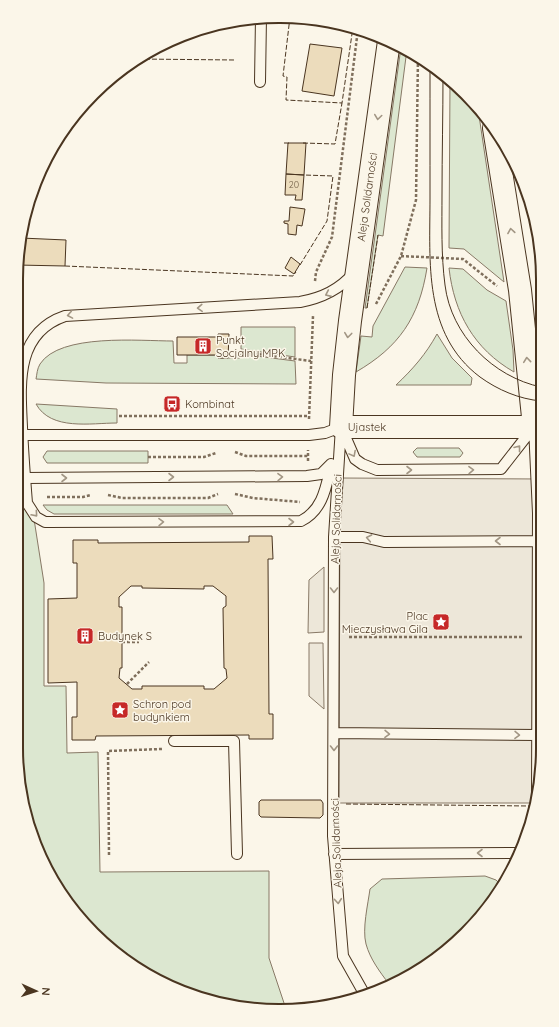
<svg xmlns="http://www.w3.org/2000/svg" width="559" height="1027" viewBox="0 0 559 1027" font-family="Quicksand,sans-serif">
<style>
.green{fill:#dce7d0;stroke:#887966}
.parking{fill:#ede7d9;stroke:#887966}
.building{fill:#ecdcbc;stroke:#4a3520;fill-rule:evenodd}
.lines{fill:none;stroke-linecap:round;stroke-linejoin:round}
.lane-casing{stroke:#4a3520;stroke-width:12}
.secondary-casing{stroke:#4a3520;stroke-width:24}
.path{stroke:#7f6f5c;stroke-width:2.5;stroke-dasharray:3 2;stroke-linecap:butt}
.lane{stroke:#fbf6e9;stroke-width:10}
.secondary{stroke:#fbf6e9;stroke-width:22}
.tram{stroke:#4a3520;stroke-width:1}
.fence{stroke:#4a3520;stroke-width:1;stroke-dasharray:5 2;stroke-linecap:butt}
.oneway{stroke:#a29684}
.labels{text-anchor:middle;stroke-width:3;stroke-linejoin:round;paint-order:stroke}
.number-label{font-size:9px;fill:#725f47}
.street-label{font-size:11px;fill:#4a3520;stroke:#fbf6e9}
.poi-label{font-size:11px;fill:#4a3520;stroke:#fbf6e9;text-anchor:start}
.rim{fill:none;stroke:#4a3520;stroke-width:2}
</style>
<rect width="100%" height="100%" fill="#fbf6e9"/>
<path class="green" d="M401 47 407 49 383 236 378 235 367 308H365Z
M450 81 466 93 478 109 504 282 464 249 449 248Z
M405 267 427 268C419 318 399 347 356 372L361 336 372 337 373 326Z
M449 268 463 269 487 290 506 301 513 350 514 372C474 349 454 313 449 268Z
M241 327H295V357L241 349Z
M437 334 452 358 472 378 471 385H396C413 369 426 354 437 334Z
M173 341 174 363H187V355H218V358H240L241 354 295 361 296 384 106 383 36 379C37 374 37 369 40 364 60 333 140 341 173 341Z
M36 404 117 409V423C91 423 51 431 36 404Z
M417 448H459L463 453 460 457H417L413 452Z
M47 451H148V463H47L43 457Z
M16 490 34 519 44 583V686H66L67 753 98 752 100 872 269 871V958L286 1009 212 1002 133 967 71 908 30 832 16 747Z
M43 505H227L233 514H54L47 510Z
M485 876 496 880 502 886 453 945 389 984C380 972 370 959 366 944 362 929 368 904 370 889L382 879Z"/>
<path class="parking" d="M340 478 542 479V764L536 803H339Z
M324 567V632L308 633 309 580Z
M309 643H323L324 709 309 696Z"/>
<path class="building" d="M310 44 342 48 334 96 302 91Z
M288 143H306L304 175 286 174Z
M286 174 304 175 302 200H295L296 195H285Z
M290 207 305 209 302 226 297 225 296 235 288 234V224L284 223V221H289Z
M21 238 66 240 65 266 17 265Z
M291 257 300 264 294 274 285 268Z
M218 334H229L228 358H218V355H177V337H218Z
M249 536H272L273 559H268L269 714H273V739H249V735L96 736 95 740H72V717H77V682L48 683V599L77 598V563H73V540H98V543L249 542ZM131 586H142V588L204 589V586H213L226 596V606L223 608 224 668 226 669 227 678 214 689H204V686H142V689H132L119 678 120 668H122V607H119V597Z
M261 800H321L323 803V815L320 818 261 817 259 815V802Z"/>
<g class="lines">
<g class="lane-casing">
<path id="lane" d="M260 82 261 17
M341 427 334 537 333 836 343 956 365 995
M534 427 538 513 537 798
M342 429 355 459 362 464 377 470 501 469 533 428
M23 435H309L325 433 341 427
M331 466C326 487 323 510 301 521L45 522 36 517 27 503C25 478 23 452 22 427 20 384 15 333 65 316L300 302C322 298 339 290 354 273
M25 478 307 476 321 474 331 464
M334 537H363L384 542 537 541
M334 733 537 735
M174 741H234L237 854
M334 854 519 853"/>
</g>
<g class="secondary-casing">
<path id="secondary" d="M389 41 350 321 344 375 341 427H541
M494 128 520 290 534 427"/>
</g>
<path class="path" d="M401 256 463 259 497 286
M315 281 316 272 332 237 358 29
M376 304 401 256 416 200 418 56
M234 351 311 361
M119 416H309
M309 419 313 316
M235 452 246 456H308
M148 457H204L216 453
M308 461V450
M235 494 253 498 300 502
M108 495 122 498H208L218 494
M47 497H83L91 495
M349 637H522
M122 642H139
M127 684 149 662
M109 855 108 751 162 749"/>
<use href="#lane" class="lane"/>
<use href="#secondary" class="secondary"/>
<path class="tram" d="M430 66C430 110 430 154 430 199 430 262 423 334 480 377 498 390 519 399 541 401
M443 75C443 115 442 155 442 194 442 224 441 255 445 285 451 335 493 377 541 387"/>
<path class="fence" d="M290 17 283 76 287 77 286 100 342 103 353 27
M138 59 235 60
M284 143H291
M303 143 335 144 342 103
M300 265 327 221 333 176 304 175
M65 266 293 276 296 272
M536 303V327L541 359
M367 308 378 235
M346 804 529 806V820"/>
</g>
<defs><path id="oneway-chevron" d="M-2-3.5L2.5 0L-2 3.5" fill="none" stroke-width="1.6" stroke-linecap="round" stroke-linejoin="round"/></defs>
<g class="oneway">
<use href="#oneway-chevron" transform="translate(378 117) rotate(98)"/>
<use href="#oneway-chevron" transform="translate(511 231) rotate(-99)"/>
<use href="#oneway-chevron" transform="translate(328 294) rotate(156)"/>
<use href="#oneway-chevron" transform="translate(200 308) rotate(177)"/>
<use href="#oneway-chevron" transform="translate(70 315) rotate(170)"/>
<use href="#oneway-chevron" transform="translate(348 335) rotate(97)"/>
<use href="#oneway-chevron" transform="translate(527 360) rotate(-96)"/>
<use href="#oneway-chevron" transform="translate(518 448) rotate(-52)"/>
<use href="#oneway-chevron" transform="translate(353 454) rotate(62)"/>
<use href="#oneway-chevron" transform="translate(409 470)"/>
<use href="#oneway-chevron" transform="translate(471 470) rotate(-1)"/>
<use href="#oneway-chevron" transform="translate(171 477)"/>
<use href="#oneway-chevron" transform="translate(280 477) rotate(-1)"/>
<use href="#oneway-chevron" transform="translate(64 478)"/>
<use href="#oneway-chevron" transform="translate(35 514) rotate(49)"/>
<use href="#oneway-chevron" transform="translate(161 522) rotate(-1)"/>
<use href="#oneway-chevron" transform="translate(291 522)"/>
<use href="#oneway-chevron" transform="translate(369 538) rotate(-169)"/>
<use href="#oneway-chevron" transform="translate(498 541) rotate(180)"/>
<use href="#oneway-chevron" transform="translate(334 590) rotate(90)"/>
<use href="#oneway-chevron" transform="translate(387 734) rotate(1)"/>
<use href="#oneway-chevron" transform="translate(517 735) rotate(1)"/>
<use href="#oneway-chevron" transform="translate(334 748) rotate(90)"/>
<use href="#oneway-chevron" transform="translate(480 853) rotate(180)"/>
<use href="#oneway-chevron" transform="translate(338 901) rotate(85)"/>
</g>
<defs>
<g id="building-square" transform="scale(0.9)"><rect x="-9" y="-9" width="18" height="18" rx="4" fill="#c62828" stroke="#fbf6e9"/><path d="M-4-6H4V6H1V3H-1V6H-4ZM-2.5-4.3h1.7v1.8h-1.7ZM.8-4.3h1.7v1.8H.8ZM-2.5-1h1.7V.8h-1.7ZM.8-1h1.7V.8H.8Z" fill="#fff"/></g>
<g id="bus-square" transform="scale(0.9)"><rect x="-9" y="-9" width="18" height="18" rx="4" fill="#c62828" stroke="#fbf6e9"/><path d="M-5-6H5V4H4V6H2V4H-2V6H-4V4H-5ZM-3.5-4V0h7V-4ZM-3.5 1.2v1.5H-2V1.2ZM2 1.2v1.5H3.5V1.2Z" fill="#fff"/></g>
<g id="sight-square" transform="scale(0.9)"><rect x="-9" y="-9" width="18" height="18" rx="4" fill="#c62828" stroke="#fbf6e9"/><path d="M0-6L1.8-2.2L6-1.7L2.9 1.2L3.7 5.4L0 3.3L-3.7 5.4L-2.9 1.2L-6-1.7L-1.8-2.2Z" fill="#fff"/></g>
</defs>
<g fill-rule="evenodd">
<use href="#building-square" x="203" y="346"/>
<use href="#bus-square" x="172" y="404"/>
<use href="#sight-square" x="441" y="622"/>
<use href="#building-square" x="85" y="636"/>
<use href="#sight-square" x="120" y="710"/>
</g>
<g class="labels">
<g class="number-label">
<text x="294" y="188">20</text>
</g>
<g class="street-label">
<text transform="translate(367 197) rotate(-82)" y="4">Aleja Solidarności</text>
<text x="367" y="431">Ujastek</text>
<text transform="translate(336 519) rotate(-88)" y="4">Aleja Solidarności</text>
<text transform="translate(336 843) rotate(-92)" y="4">Aleja Solidarności</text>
</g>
<g class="poi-label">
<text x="216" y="344">Punkt<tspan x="216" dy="13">Socjalny MPK</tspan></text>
<text x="185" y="408">Kombinat</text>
<text x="428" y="620" text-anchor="end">Plac<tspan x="428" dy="13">Mieczysława Gila</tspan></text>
<text x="98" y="640">Budynek S</text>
<text x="133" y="708">Schron pod<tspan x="133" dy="13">budynkiem</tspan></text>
</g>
</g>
<path d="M0 0H559V1027H0ZM279 23H280A256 256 0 0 1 536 279V748A256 256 0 0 1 280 1004H279A256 256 0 0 1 23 748V279A256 256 0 0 1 279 23Z" fill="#fbf6e9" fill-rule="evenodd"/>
<path class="rim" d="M279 23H280A256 256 0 0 1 536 279V748A256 256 0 0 1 280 1004H279A256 256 0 0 1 23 748V279A256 256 0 0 1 279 23Z"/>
<g transform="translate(36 991) rotate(93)" stroke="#fbf6e9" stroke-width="3" paint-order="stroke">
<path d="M0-3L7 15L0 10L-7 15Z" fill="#4a3520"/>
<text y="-6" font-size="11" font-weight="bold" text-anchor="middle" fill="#4a3520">N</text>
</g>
</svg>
